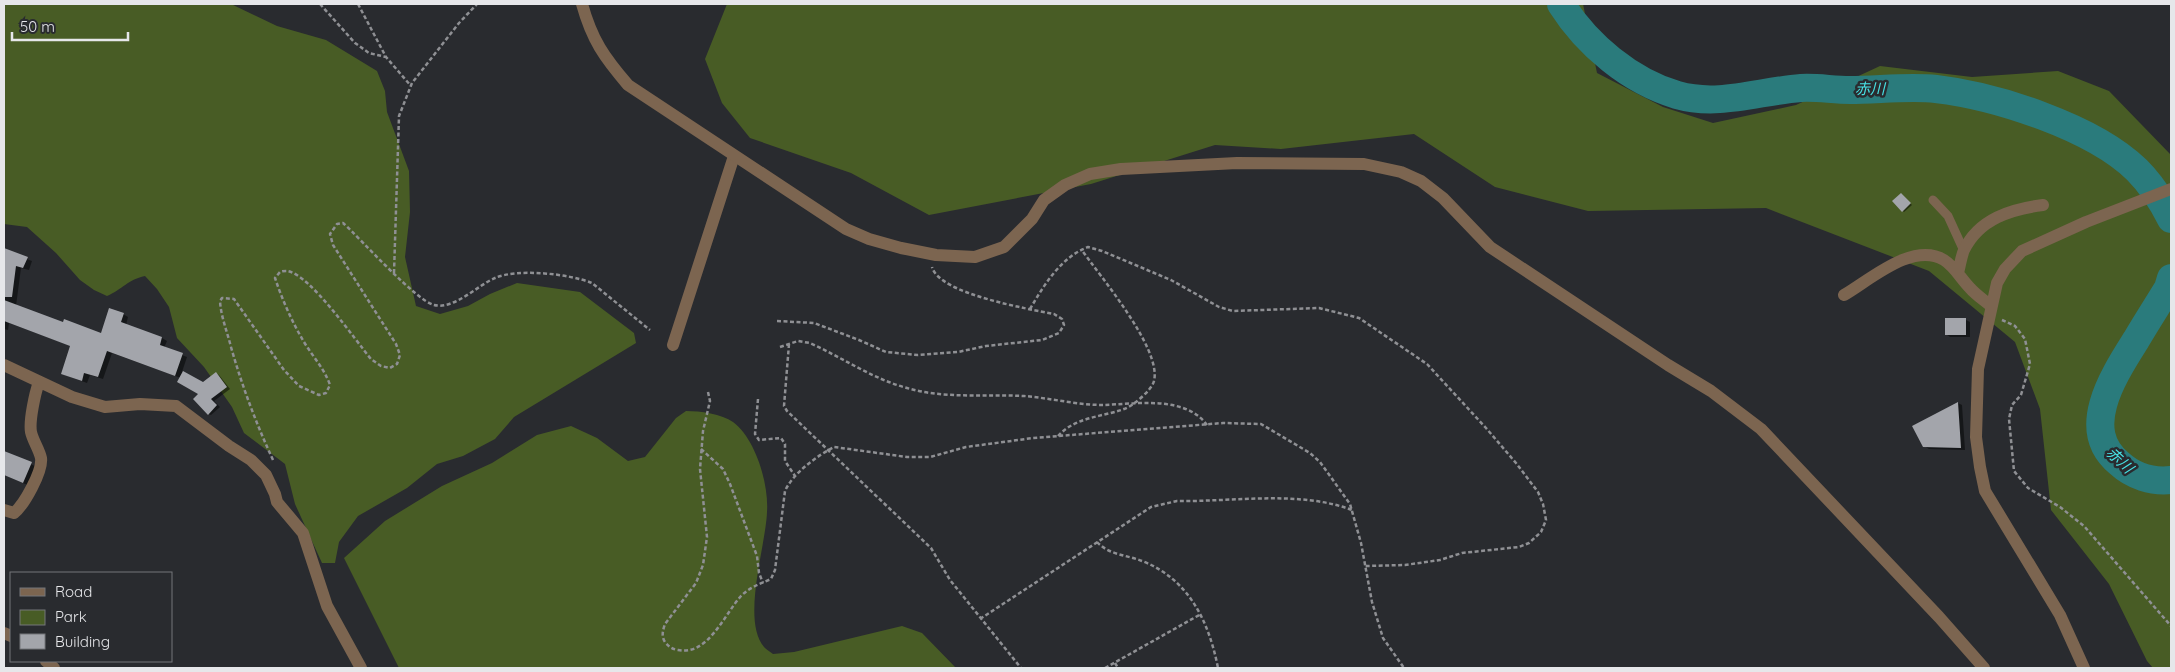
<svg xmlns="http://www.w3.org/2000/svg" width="2175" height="672" font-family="Quicksand,'Noto Sans JP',sans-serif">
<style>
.green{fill:#485c25}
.shadow{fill:#0007}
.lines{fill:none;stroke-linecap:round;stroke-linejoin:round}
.river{stroke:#2a7b7c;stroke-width:28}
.building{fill:#a3a5ab}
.path{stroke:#8f9094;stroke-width:2.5;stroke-dasharray:4 2.5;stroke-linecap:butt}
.service{stroke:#7c6550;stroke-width:9}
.minor{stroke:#7c6550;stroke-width:12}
.tertiary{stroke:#7c6550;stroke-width:12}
.labels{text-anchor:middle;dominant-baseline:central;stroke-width:5;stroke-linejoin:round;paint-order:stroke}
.water-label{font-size:15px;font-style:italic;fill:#47e1e4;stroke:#292b2f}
</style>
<rect width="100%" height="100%" fill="#292b2f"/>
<path class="green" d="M 4,4 L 231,4 L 277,26 L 326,40 L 377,71 L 385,91 L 387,112 L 409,171 L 410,212 L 405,257 L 416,306 L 440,314 L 468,306 L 490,294 L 517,283 L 580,292 L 634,333 L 636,343 L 514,417 L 495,439 L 463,456 L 437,464 L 407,488 L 358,516 L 339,542 L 335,563 L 322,563 L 295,504 L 285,464 L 244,433 L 232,407 L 204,367 L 177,338 L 169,307 L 157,289 L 145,276 C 127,280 123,289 107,296 L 94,290 L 80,280 L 56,253 L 27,227 L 4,224 Z
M 727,4 L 1583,4 L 1597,73 L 1663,107 L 1713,123 L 1796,105 L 1880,66 L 1972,77 L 2058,71 L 2109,91 L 2171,155 L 2171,668 L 2153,668 L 2147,661 L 2109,584 L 2051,510 L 2040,409 L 2015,342 L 1929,271 L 1766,208 L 1588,211 L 1495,187 L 1414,134 L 1281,149 L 1215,145 L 1091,184 L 929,215 L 851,173 L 750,138 L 722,103 L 705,59 Z
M 686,411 C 700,411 722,414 733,422 C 756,439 769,485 767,512 C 766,545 741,620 764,647 C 766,649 770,652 773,654 L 794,652 L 902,626 L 922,633 L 956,668 L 399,668 L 344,558 L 385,521 L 442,486 L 492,463 L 537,435 L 571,426 L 597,438 L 628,461 L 645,457 L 676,418 Z"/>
<path class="shadow" d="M 1903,196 L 1912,205 L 1904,212 L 1903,211 Z
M 4,251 L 32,261 L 29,270 L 21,268 L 16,306 L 64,323 L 102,334 L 123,314 L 128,317 L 126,325 L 162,338 L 167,341 L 164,348 L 187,357 L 182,372 L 203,383 L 216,373 L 219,375 L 230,389 L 214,401 L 220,407 L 211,415 L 208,414 L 200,394 L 181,378 L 112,353 L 103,379 L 90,375 L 87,383 L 62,374 L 71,346 L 9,323 L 8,330 L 4,329 Z
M 1966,320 L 1970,322 L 1970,337 L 1950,337 L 1946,334 Z
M 1958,403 L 1962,405 L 1965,450 L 1929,449 L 1924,446 L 1914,426 Z
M 4,452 L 37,467 L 30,486 L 4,475 Z"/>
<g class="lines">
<path class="river" d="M 1561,4 C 1587,45 1630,81 1677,95 C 1719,107 1759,91 1801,88 C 1817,87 1833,90 1850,90 C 1877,90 1910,86 1936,89 C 1996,96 2093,127 2137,170 C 2151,184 2162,201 2171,219
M 2171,278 L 2168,288 C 2157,306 2146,323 2136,340 C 2114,375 2078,429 2119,463 C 2133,476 2152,482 2171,480"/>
</g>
<path class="building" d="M 1901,193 L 1911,203 L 1902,212 L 1892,201 Z
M 4,248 L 28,257 L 23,268 L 16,266 L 12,297 L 4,297 Z
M 4,300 L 63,322 L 64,319 L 101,333 L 109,308 L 124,313 L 121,322 L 162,337 L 160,345 L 183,353 L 175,376 L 107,351 L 98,377 L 84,373 L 82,381 L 61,374 L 70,346 L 4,321 Z
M 1945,318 L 1966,318 L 1966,335 L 1945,335 Z
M 183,371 L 203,382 L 216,372 L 227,387 L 211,399 L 217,405 L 208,415 L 193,399 L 198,394 L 177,382 Z
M 1958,402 L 1961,448 L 1923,447 L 1912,426 Z
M 4,451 L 32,462 L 23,483 L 4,475 Z"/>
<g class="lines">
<path class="path" d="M 320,4 L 355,43 L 369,53 L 386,57
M 358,4 L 386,57 L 411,86
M 394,273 L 399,116 L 412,83 L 459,23 L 477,4
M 1030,309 C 1044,285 1061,257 1088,247 L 1102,251 L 1171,280 L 1219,307 L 1233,311 L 1319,308 L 1359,318 L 1427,364 L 1486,428 L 1516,463 L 1538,492 L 1543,504 L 1546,520 L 1541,532 L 1529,543 L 1519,547 L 1462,553 L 1440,560 L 1405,565 L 1365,566
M 2002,320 L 2015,326 L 2025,339 L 2030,364 L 2021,395 L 2012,405 L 2009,419 L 2014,471 L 2028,488 L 2060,507 L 2084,526 L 2171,626
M 777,321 L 814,323 L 859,340 L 886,352 L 918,355 L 958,352 L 986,346 L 1042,340 L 1059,333 L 1064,325 L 1062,319 L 1054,314 C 1029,309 939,294 932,267
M 789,344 L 784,406 L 787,411 L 931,548 L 950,580 L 1021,668
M 780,347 L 798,341 L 810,343 C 843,358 873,379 907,388 C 944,399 985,394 1024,396 C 1050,398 1077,405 1103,405 C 1135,404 1185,395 1207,425
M 708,392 L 710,401 L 703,431 L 700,469 L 707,537 L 703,565 L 696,583 L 665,624 C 663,630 661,636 665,642 C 669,647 672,649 678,650 C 708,656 724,615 741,596 C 750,587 760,584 771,579 L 775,570 L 785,491 C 793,473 817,456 834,447 L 907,457 L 930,457 L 966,447 L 1033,438 L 1223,423 L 1261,424 L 1310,453 L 1320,462 L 1350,504 L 1361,543 L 1372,602 L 1383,638 L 1404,668
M 758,399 L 755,434 L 759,440 L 781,438 L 785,444 L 785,461 L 795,476
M 1058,436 C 1075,417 1102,417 1124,409 C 1133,406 1152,390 1154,381 C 1162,349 1100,276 1081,249
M 701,449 L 723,469 L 730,484 L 757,556 L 759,573 L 763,583
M 273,460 C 256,423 242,386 231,347 C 227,331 221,317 220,301 L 222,298 L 234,299 L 284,370 L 299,386 L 319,395 L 326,393 L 330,385 C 324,368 313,357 304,342 C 292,322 282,299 275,278 L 280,272 C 282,271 285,271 287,271 C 310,274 355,340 371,359 L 381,366 L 390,368 L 397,364 L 400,355 L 396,344 L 333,245 L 330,234 L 337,224 L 343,223 C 361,239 415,300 434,305 C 454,310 478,285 495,278 C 518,268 570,274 592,283 L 650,330
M 1097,542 C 1109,555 1127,555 1142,561 C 1189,579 1209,622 1218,668
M 980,619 L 1151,507 L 1177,501 C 1233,502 1299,490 1352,510
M 1115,663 L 1118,668
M 1105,668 L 1201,614"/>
<path class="service" d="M 1933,200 L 1948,216 L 1964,251"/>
<path class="minor" d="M 1958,273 C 1960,266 1961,257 1964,250 C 1979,219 2011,209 2043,205
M 1844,295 C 1870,280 1913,241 1944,260 C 1955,267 1961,279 1970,288 C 1976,295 1984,300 1991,306
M 673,345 L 734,156
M 4,365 L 72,397 L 105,407 L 140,404 L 176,406 L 229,446 L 251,460 L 266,475 L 275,494 L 277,502 L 303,533 L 327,606 L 361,668
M 4,510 L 14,513 C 24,505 43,471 41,458 C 39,449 33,441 31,432 C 29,421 35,393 39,382
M 4,633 L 11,636
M 46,661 L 54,668
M 2084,668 L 2060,615 L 1985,491 L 1980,467 L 1976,437 L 1978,369 L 1997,283 L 2005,269 L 2022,251 L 2086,222 L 2171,189"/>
<path class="tertiary" d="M 582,4 C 592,40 604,57 628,85 L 846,229 L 869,239 L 901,248 L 936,255 L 975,257 L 1004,247 L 1032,219 L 1044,200 L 1065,185 L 1090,174 L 1121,169 L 1237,163 L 1364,164 L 1401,172 L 1421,181 L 1443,198 L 1490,247 L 1668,365 L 1711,391 L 1761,429 L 1939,617 L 1984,668"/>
</g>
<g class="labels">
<g class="water-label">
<text x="1870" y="88">赤川</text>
<text transform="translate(2120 460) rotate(43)">赤川</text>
</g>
</g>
<rect width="2175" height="672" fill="none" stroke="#e6e7ea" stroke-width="10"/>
<rect x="10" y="572" width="162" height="90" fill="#292b2f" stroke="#75767a"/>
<rect x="20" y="588" width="25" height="8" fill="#7c6550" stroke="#75767a"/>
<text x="55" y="597" font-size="15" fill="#e6e7ea">Road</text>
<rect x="20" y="610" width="25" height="15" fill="#485c25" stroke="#75767a"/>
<text x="55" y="622" font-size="15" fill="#e6e7ea">Park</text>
<rect x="20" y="634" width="25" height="15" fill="#a3a5ab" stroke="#75767a"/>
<text x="55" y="647" font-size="15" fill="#e6e7ea">Building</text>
<path d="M12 32v8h116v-8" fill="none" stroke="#e6e7ea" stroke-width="2.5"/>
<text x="20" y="32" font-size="15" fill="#e6e7ea" stroke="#292b2f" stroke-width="4" paint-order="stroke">50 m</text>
</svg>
